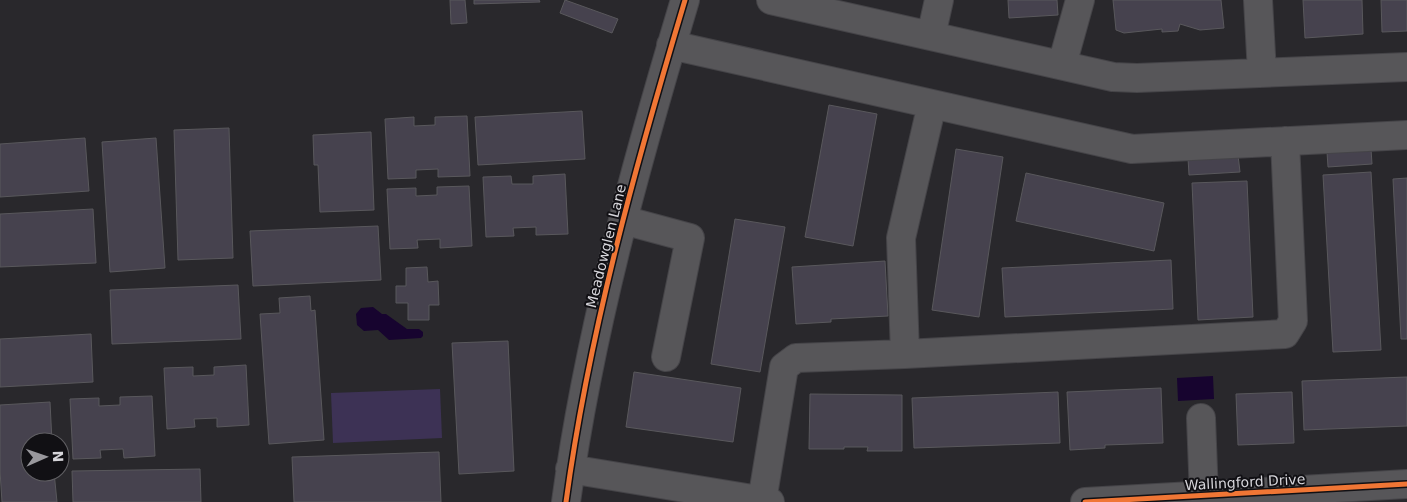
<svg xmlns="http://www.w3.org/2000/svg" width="1407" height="502" font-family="'DejaVu Sans',sans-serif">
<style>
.green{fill:#3d3255}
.water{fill:#17042f}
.building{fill:#46424e;stroke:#59585c}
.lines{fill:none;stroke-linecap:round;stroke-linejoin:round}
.minor-casing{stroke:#454448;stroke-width:30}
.minor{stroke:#575659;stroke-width:28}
.cycleway-casing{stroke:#111014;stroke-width:8}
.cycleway{stroke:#f07635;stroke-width:5}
.labels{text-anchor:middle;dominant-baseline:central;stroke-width:4;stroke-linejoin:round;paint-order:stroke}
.street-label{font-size:14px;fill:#d6d5da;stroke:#111014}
</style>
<rect width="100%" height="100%" fill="#29282c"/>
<path class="green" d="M 440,389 L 442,438 L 333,443 L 331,393 Z"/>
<path class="water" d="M 373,307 L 382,314 L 386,314 L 407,329 L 419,329 L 423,332 L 423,336 L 421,338 L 389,340 L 378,330 L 364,331 L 357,325 L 356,314 L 361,308 Z
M 1213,376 L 1214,399 L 1178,401 L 1177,378 Z"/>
<path class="building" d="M 450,0 L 465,0 L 467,23 L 451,24 Z
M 474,0 L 539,0 L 540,2 L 474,4 Z
M 565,0 L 618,19 L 612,33 L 560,13 Z
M 1008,0 L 1057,0 L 1058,15 L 1009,18 Z
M 1113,0 L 1221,0 L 1224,28 L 1200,30 L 1180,24 L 1178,31 L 1162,32 L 1162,29 L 1124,33 L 1116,30 Z
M 1303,0 L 1362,0 L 1363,34 L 1305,38 Z
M 1381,0 L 1407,0 L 1407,31 L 1382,32 Z
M 829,105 L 877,114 L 853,246 L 805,237 Z
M 582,111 L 585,159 L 478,165 L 475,117 Z
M 467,116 L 470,176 L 438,177 L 438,169 L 416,170 L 416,178 L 388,179 L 385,119 L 414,117 L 414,126 L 435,125 L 435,117 Z
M 229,128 L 233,258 L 178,260 L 174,130 Z
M 371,132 L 374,210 L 320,212 L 318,165 L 314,165 L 313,135 Z
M 85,138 L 89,191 L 0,197 L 0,144 Z
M 156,138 L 165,268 L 110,272 L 102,142 Z
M 956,149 L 1003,157 L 979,317 L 932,310 Z
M 1371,149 L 1372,164 L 1328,167 L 1327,152 Z
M 1238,155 L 1240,172 L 1189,175 L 1188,158 Z
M 1371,172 L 1381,350 L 1333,352 L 1323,175 Z
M 1026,173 L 1164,203 L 1154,251 L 1016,221 Z
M 565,174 L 568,234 L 536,235 L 536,227 L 513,228 L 514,236 L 486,237 L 483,177 L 511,176 L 512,184 L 533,184 L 533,176 Z
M 1407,178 L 1407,339 L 1401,339 L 1393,179 Z
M 1247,181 L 1253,317 L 1198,320 L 1192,183 Z
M 469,186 L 472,246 L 440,248 L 440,239 L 417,240 L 418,248 L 390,249 L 387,189 L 416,188 L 416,196 L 437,195 L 437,187 Z
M 93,209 L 96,263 L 0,267 L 0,214 Z
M 735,219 L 785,227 L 760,372 L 711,364 Z
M 378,226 L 381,280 L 253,286 L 250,231 Z
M 1171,260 L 1173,309 L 1005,317 L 1002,268 Z
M 885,261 L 888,316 L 831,319 L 831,322 L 796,324 L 792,267 Z
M 427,267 L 428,282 L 438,281 L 439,305 L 429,305 L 429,320 L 408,320 L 408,303 L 396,303 L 396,286 L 406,286 L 406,268 Z
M 238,285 L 241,339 L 112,344 L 110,290 Z
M 310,296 L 311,311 L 315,310 L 324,440 L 269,444 L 260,314 L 280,313 L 279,298 Z
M 91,334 L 93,382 L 0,387 L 0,339 Z
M 508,341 L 514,471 L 459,474 L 452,343 Z
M 246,365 L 249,425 L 217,427 L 217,418 L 194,419 L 195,427 L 167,429 L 164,368 L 193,367 L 193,376 L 214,375 L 214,367 Z
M 634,372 L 741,388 L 733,442 L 626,427 Z
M 1407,377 L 1407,426 L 1304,430 L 1302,381 Z
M 1161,388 L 1163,443 L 1105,445 L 1105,448 L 1070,450 L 1067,392 Z
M 1058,392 L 1060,443 L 914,448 L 912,398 Z
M 1292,392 L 1294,443 L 1238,445 L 1236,394 Z
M 810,394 L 902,395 L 902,451 L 867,451 L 868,447 L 844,447 L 844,449 L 809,449 Z
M 152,396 L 155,456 L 124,458 L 123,449 L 100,450 L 101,458 L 73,459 L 70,399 L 99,398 L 99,406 L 120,405 L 120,397 Z
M 50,402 L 52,442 L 30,442 L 30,472 L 54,472 L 57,502 L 2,502 L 0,471 L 0,405 Z
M 439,452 L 441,502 L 294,502 L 292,457 Z
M 200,469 L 201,502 L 73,502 L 72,471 Z"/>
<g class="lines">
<g class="minor-casing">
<path id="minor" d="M 771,0 L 1113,77 L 1137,78 L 1407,67
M 1258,0 L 1262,73
M 931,36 L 939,0
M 671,45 L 1132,149 L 1407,135
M 1062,65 L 1080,0
M 623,220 L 690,238 L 666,357
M 905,354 L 901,238 L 932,104
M 1201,418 L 1204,496
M 570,469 L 770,502
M 762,501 L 784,367 L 796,358 L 905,354 L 1285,334 L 1293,321 L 1285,141
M 566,502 C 589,332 636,164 685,0
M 1085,502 L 1407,484"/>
</g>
<use href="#minor" class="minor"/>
<g class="cycleway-casing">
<path id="cycleway" d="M 566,502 C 589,332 636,164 685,0
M 1085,502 L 1407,484"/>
</g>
<use href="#cycleway" class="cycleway"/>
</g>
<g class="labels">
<g class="street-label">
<text transform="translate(606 246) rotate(-76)">Meadowglen Lane</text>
<text transform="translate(1245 482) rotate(-3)">Wallingford Drive</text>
</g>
</g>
<g transform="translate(45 457) rotate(88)"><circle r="24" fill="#111014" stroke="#605f63"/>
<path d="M0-4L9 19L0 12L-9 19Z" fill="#99989d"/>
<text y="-8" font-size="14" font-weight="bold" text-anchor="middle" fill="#d6d5da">N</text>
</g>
</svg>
